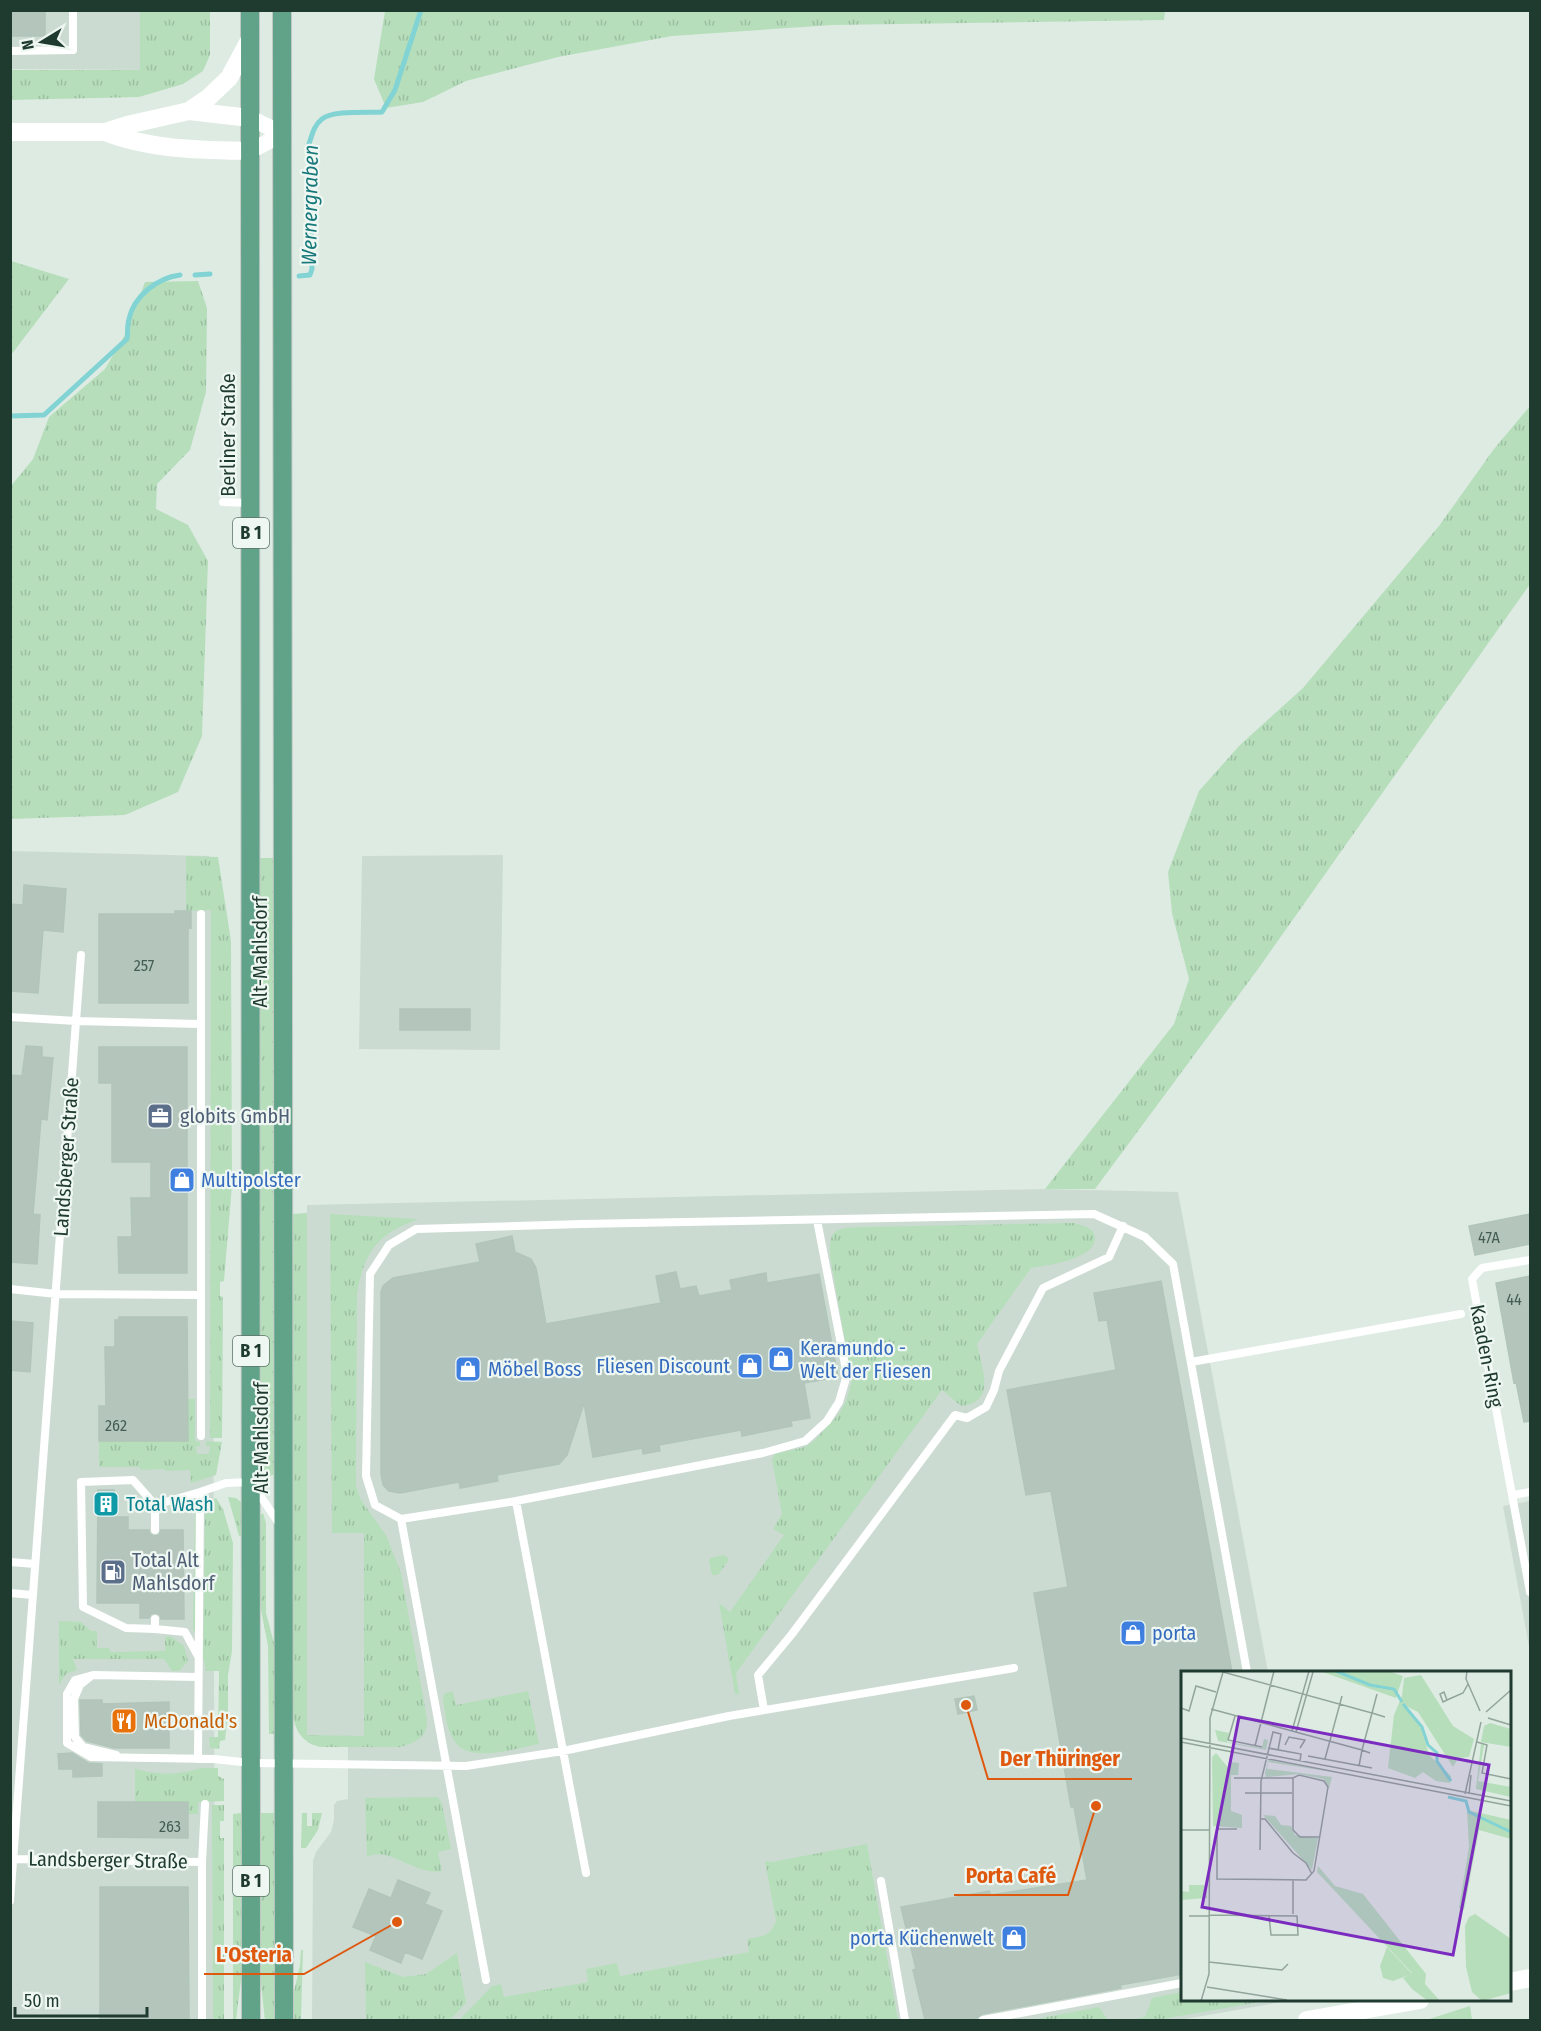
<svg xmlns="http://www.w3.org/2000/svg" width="1541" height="2031" font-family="'Fira Sans Condensed',sans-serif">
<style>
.built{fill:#ccdbd2}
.grass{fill:url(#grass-tufts)}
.park{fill:#b6debb}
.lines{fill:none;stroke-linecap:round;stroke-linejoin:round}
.stream{stroke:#82d3d4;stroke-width:5}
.building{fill:#b4c6bc;stroke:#b1c5b9;stroke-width:1.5}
.primary-casing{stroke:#c0c8c5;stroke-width:20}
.service{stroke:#fff;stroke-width:8}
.minor{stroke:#fff;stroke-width:16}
.tertiary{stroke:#fff;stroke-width:18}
.primary{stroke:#60a388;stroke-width:18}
.labels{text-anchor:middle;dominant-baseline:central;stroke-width:4.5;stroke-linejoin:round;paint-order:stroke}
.number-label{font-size:16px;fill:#445e53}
.shield{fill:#eff7f2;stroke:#5d736a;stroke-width:1.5}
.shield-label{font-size:18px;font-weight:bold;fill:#1f3b30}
.street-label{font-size:20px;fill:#1f3b30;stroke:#eff7f2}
.service-label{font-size:20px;fill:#4e5e75;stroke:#eff7f2;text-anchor:start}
.shop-label{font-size:20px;fill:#366cbe;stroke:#eff7f2;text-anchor:start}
.culture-label{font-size:20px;fill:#0d838f;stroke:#eff7f2;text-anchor:start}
.food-label{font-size:20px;fill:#c56008;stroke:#eff7f2;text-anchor:start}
.water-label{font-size:21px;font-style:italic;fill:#16787a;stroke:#eff7f2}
.inset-river{fill:none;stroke:#82d3d4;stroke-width:3}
.inset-road{fill:none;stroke:#92a59b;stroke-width:1.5}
.view{fill:#7b2cbf;fill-opacity:0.15;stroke:#7b2cbf;stroke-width:3}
.inset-edge{fill:none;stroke:#1f3b30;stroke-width:3}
.leader{fill:none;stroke:#de580e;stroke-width:2}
.callout-dot{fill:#de580e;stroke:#eff7f2;stroke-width:2}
.callout-label{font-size:21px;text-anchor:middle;font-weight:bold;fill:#de580e;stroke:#eff7f2;stroke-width:4.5;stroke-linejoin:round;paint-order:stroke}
</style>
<defs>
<pattern id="grass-tufts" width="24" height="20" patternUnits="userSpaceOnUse" patternTransform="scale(1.5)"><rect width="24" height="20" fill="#b6debb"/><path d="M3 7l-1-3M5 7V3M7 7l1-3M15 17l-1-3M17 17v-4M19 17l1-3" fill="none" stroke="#9cbfa1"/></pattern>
</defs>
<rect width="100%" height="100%" fill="#deebe3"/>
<path class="built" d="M 11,11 L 140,11 L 140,70 L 11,69 Z
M 11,851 L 209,856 L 219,944 L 213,1285 L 215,2020 L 11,2020 Z
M 503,855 L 500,1050 L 359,1049 L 362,856 Z
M 1045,1189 L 1178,1192 L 1268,1672 L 1182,1672 L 1182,2000 L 1293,2000 L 1180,2020 L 312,2020 L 313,1861 L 316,1852 L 331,1832 L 334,1820 L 334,1805 L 337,1801 L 348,1799 L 348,1747 L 313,1745 L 307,1742 L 307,1205 Z
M 1530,1501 L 1530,1652 L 1503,1506 Z"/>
<path class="grass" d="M 140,11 L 210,11 L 210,55 L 203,71 L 183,84 L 139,97 L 11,100 L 11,70 L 140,70 Z
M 385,11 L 1165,10 L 1165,11 L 1164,20 L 832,25 L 672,36 L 558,57 L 466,81 L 423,102 L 386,108 L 374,79 Z
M 11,261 L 69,279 L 11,355 L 10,261 Z
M 198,281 L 207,308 L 206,392 L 190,450 L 157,484 L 156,509 L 188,525 L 208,561 L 202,736 L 178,792 L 125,815 L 11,819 L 11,486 L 33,459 L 49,417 L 105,369 L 126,333 L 145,282 Z
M 1530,406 L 1530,584 L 1258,969 L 1095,1189 L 1045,1189 L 1174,1024 L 1189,979 L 1172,913 L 1168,872 L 1199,791 L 1240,745 L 1303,688 L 1439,526 L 1494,449 Z
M 186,856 L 218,857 L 231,941 L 232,1185 L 224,1281 L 220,1282 L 220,1296 L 223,1297 L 222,1438 L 210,1438 L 211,910 L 186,911 Z
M 260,858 L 273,858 L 274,1474 C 269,1478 263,1476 259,1472 Z
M 307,1213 L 307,1735 L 364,1736 L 364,1533 L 332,1533 L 330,1214 L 419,1219 C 378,1233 364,1252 357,1294 L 356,1485 L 361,1500 L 386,1535 L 401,1573 L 427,1719 C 428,1737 416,1743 400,1747 L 320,1747 C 303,1742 296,1733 293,1716 L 292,1214 Z
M 1074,1223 C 1083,1226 1094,1227 1095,1238 C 1095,1260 1047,1265 1031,1268 L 977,1344 C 982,1369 997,1402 961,1406 L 942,1390 L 736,1673 L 739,1694 L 735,1694 L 719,1603 L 730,1612 L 784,1535 L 773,1529 L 782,1514 L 772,1460 L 775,1454 L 805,1447 L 815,1440 L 838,1415 L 846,1401 L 852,1381 L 830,1256 C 829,1229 835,1228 861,1227 Z
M 188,1399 L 195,1399 L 195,1441 L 200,1442 L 200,1446 L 196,1447 L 197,1454 L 209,1454 L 210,1446 L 206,1446 L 206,1441 L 222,1442 L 216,1475 L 191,1483 L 190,1470 L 165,1471 L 165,1469 L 140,1470 L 140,1467 L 99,1467 L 99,1441 L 187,1441 Z
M 228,1497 L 236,1498 L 241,1502 L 241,1536 L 239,1536 Z
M 216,1498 L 223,1509 L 233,1543 L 232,1651 L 228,1675 L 228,1710 L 225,1740 L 220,1741 L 219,1749 L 210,1748 L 209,1737 L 218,1737 L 219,1671 L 206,1671 L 203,1656 L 205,1508 L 207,1502 Z
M 195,1512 L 196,1513 L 196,1636 L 193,1629 Z
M 263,1513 L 266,1523 L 266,1613 L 274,1643 L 274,1734 L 269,1734 L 268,1646 L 260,1605 L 260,1515 Z
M 724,1555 L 728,1558 L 728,1561 L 718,1575 L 712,1575 L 709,1561 L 710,1558 Z
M 59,1621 L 81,1622 L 91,1631 L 97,1631 L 97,1648 L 109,1648 L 110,1652 L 165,1651 L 165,1637 L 170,1636 L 184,1646 L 188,1661 L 179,1671 L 172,1671 L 164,1659 L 73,1659 L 77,1670 L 66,1674 L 59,1685 Z
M 453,1691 L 456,1705 L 528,1691 L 539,1744 C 516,1748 470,1764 455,1742 C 446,1730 445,1712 443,1698 L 445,1693 Z
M 201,1768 L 218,1768 L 218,1776 L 224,1779 L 224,1801 L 198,1802 L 198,1814 L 188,1814 L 188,1802 L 135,1802 L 135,1769 C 143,1770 150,1773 158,1773 C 173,1775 187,1772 201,1768 Z
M 438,1797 L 442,1804 L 451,1849 L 438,1852 L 442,1871 C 414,1876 389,1845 367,1857 L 365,1798 Z
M 212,1805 L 224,1805 L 224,1821 L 220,1821 L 220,1838 L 224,1838 L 224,2020 L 213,2020 Z
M 241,1813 L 242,1972 L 236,2020 L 233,2020 L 233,1814 Z
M 259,1813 L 274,1813 L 275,2020 L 265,2020 L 260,1976 Z
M 302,1813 L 307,1813 L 307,1826 L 312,1826 L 312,1813 L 322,1813 L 318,1830 L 306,1848 L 301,1848 Z
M 867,1844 L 898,2020 L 459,2020 L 492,1986 L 501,1984 L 504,1997 L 588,1982 L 586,1969 L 617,1963 L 620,1976 L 749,1952 L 747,1939 C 762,1936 770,1937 776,1921 L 765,1861 L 771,1862 Z
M 301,1950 L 303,1950 L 301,2020 L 293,2020 L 293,1996 L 300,1965 Z
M 457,1953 L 466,2003 L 450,2020 L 366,2020 L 365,1962 L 403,1977 L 426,1974 Z
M 1182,1992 L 1182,2000 L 1271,2000 L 1157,2020 L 1129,2020 L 1145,2017 L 1152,1998 Z
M 1099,2007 L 1108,2020 L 1031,2020 Z"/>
<path class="park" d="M 1470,2006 L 1472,2020 L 1426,2020 Z"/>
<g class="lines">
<path class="stream" d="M 195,275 L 210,274
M 299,276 L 310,275 L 312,269 L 309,144 C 312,135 314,125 322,119 C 333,110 368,113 382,112 L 395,90 L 421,10
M 10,416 L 44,415 L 127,339 C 128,333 127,325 129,319 C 134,296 157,278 180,275"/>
</g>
<path class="building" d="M 10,10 L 45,10 L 45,36 L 10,36 Z
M 24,885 L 66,889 L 63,932 L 43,930 L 38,993 L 10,991 L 10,904 L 23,905 Z
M 175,911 L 191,911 L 191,928 L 188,927 L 188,1003 L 99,1003 L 99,914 L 175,914 Z
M 400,1009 L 470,1009 L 470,1030 L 400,1030 Z
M 26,1046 L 42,1047 L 42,1057 L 53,1058 L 47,1120 L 41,1119 L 33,1214 L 40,1215 L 37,1264 L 10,1262 L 10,1075 L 22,1076 Z
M 99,1047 L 187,1047 L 187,1172 L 190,1172 L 190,1188 L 187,1188 L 187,1273 L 119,1273 L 118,1237 L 132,1237 L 131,1198 L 151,1198 L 151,1162 L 112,1162 L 112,1083 L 99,1083 Z
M 1530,1214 L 1530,1244 L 1475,1255 L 1469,1226 Z
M 512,1236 L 515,1252 L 531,1259 L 536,1268 L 546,1324 L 661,1303 L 656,1276 L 676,1272 L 680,1289 L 696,1286 L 699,1296 L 732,1290 L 730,1280 L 766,1273 L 767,1283 L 819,1274 L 838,1377 L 804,1383 L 810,1418 L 791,1421 L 792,1426 L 742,1436 L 741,1430 L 659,1445 L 660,1451 L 643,1454 L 642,1448 L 593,1457 L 584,1403 L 567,1455 L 559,1464 L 497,1475 L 498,1481 L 460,1488 L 459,1482 L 400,1493 L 389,1491 L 383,1485 L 381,1474 L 381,1292 L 383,1286 L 393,1278 L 480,1262 L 476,1244 Z
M 1530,1276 L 1530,1421 L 1524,1422 L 1516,1382 L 1514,1383 L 1496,1283 Z
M 1161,1281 L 1232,1672 L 1182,1672 L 1182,1974 L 1120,1985 L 1121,1988 L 982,2014 L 977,2018 L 963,2020 L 925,2020 L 913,1970 L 916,1969 L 901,1907 L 989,1891 L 991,1895 L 1087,1880 L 1074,1807 L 1071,1807 L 1034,1593 L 1068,1587 L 1051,1491 L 1026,1495 L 1007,1390 L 1116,1370 L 1107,1320 L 1099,1321 L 1094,1293 Z
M 119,1317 L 187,1317 L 188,1441 L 99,1441 L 99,1406 L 106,1406 L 105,1347 L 115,1347 L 115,1320 L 119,1320 Z
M 10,1321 L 33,1323 L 30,1372 L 10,1370 Z
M 98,1490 L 114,1490 L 114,1517 L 128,1517 L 128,1530 L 149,1530 L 150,1534 L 154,1536 L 159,1535 L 161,1530 L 183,1530 L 184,1619 L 161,1619 L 160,1615 L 156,1613 L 151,1614 L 149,1618 L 140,1618 L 140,1603 L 97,1603 Z
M 974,1696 L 977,1710 L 958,1714 L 955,1699 Z
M 80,1700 L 102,1700 L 102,1704 L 169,1702 L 169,1748 L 114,1748 L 87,1741 L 81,1735 Z
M 72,1753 L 88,1763 L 102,1764 L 102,1776 L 73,1777 L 73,1769 L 59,1769 L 58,1754 Z
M 98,1802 L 188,1802 L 188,1838 L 98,1837 Z
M 398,1880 L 430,1893 L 425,1904 L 442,1911 L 422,1959 L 405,1952 L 401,1963 L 370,1950 L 376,1936 L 353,1927 L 369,1889 L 391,1898 Z
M 100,1887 L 188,1887 L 189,2020 L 100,2020 Z"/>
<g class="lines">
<g class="primary-casing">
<path id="primary" d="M 250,10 L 251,2020
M 282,10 L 284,2020"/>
</g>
<path class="service" d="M 10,51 L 73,50 L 73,10
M 223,502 L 251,503
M 81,955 L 76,1021 L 200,1024
M 10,1017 L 76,1021 L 10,1901
M 1530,1260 L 1482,1268 L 1472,1279 L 1530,1592
M 10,1289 L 56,1294 L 200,1295
M 1191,1362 L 1461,1314
M 201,1436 L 201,914
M 1513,1495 L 1530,1492
M 516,1501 L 586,1873
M 401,1519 L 516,1501 L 763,1453 L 805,1441 L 827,1421 L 839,1402 L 847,1375 L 817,1220
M 155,1530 L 155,1505 L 200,1492
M 10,1562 L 35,1564
M 10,1593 L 33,1595
M 155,1619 L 155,1629 L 185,1632 L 198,1656
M 155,1629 L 126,1628 L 83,1607 L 81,1482 L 133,1480 L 155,1505
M 90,1677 L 80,1685 L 74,1699 L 75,1737 L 83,1747 L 116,1755
M 198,1677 L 93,1675 L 75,1680 L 67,1694 L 67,1743 L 91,1757 L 214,1759 L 251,1763 L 466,1766 L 563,1751 L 729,1716 L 1014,1668
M 764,1710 L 758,1675 L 792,1634 L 955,1415 L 967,1418 L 986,1407 L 994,1390 L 999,1371 L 1043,1288 L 1109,1257 L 1123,1226
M 198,1759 L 200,1492 L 226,1483 L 251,1482 L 280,1525
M 11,1859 L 202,1862
M 881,1881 L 905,2020
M 486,1980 L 401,1519 L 375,1505 L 366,1476 L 370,1274 L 389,1245 L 416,1229 L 581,1224 L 1094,1214 L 1145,1237 L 1173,1264 L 1247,1672
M 202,2020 L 202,1862 L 205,1804
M 983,2020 L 1182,1983"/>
<path class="minor" d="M 250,118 L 283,134
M 250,151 L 283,134"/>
<path class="tertiary" d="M 189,111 L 208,98 L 229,78 L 250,39
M 10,132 L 105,132 L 127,125 L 189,111 L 250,118
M 105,132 C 151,150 201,150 250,151
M 1510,1982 L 1530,1978
M 1307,2020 L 1420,2000"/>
<use href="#primary" class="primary"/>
</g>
<defs>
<g id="office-square" transform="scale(1.35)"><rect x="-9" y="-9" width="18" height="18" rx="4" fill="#5c6f8a" stroke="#eff7f2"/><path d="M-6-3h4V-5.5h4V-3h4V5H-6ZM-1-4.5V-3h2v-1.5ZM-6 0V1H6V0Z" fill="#fff"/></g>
<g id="shop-square" transform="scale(1.35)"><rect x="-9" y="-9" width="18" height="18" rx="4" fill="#3f7fe0" stroke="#eff7f2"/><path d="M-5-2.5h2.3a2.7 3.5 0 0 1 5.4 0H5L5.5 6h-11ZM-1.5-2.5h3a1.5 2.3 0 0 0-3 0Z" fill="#fff"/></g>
<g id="building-square" transform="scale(1.35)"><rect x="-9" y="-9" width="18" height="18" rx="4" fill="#0f9aa8" stroke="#eff7f2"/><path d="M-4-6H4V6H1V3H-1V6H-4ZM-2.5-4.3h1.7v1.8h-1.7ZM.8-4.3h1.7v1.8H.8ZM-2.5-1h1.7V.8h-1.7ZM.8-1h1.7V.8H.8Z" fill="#fff"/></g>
<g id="fuel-square" transform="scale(1.35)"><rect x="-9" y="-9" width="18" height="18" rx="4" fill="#5c6f8a" stroke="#eff7f2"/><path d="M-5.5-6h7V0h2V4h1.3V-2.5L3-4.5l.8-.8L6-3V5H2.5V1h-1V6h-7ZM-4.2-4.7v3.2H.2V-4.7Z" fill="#fff"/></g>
<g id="restaurant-square" transform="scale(1.35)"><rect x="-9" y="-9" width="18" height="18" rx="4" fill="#e8710a" stroke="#eff7f2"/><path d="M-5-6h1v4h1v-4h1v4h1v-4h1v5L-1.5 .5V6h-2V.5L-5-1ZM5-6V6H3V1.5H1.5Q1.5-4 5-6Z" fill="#fff"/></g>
</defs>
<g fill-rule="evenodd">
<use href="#office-square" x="160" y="1116"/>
<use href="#shop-square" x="182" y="1180"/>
<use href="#shop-square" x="781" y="1359"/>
<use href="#shop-square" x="750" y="1366"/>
<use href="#shop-square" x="468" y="1369"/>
<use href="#building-square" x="106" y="1504"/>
<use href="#fuel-square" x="113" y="1572"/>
<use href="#shop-square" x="1133" y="1633"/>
<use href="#restaurant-square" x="124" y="1721"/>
<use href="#shop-square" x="1014" y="1938"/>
</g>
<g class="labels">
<g class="number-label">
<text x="144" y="965">257</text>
<text x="1489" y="1237">47A</text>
<text x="1514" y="1299">44</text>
<text x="116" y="1425">262</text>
<text x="170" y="1826">263</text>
</g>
<g class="shield">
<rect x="233" y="518" width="36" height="30" rx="4.5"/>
<rect x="233" y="1336" width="36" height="30" rx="4.5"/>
<rect x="233" y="1866" width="36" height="30" rx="4.5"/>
</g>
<g class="shield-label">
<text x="251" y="533">B 1</text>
<text x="251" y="1351">B 1</text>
<text x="251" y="1881">B 1</text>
</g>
<g class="street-label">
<text transform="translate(228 435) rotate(-90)">Berliner Straße</text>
<text transform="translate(260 952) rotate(-90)">Alt-Mahlsdorf</text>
<text transform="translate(66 1157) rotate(-86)">Landsberger Straße</text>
<text transform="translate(1487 1356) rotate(79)">Kaaden-Ring</text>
<text transform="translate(261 1438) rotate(-90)">Alt-Mahlsdorf</text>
<text transform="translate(108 1860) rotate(1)">Landsberger Straße</text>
</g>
<g class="service-label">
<text x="180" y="1116">globits GmbH</text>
<text x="132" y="1560">Total Alt<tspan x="132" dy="23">Mahlsdorf</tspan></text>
</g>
<g class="shop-label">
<text x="201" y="1180">Multipolster</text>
<text x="800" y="1348">Keramundo -<tspan x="800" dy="23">Welt der Fliesen</tspan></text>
<text x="730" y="1366" text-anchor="end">Fliesen Discount</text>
<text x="488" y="1369">Möbel Boss</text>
<text x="1152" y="1633">porta</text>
<text x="994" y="1938" text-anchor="end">porta Küchenwelt</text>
</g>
<g class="culture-label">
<text x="126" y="1504">Total Wash</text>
</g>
<g class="food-label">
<text x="144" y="1721">McDonald's</text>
</g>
<g class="water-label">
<text transform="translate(310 205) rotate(-89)">Wernergraben</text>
</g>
</g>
<g transform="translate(1181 1671)">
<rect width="330" height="330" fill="#deebe3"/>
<path d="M 139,0 L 207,0 L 222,5 L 215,27 ZM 240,4 L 272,55 L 293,68 L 288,86 L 277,87 L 272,96 L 237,41 L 225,35 L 241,59 L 248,84 L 270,105 L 269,112 L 255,110 L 242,101 L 234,107 L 207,97 L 213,44 L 221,25 L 223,7 ZM 309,52 L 330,58 L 330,76 L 300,71 L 303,55 ZM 34,59 L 48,62 L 46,71 L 81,77 L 83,68 L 87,69 L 85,79 L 37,70 ZM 300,73 L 303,74 L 297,110 L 330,116 L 330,126 L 295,118 ZM 35,82 L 49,99 L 50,91 L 58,92 L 57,104 L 50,104 L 50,140 L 61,144 L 61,157 L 32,155 L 31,86 ZM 88,89 L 152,101 L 87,91 L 86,98 L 151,106 L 148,117 L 143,108 L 117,103 L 85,106 L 84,102 L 87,90 ZM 286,139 L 330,149 L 330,168 L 298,159 L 283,239 L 278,237 L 288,176 ZM 82,144 L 94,145 L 100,154 L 110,155 L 114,164 L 137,167 L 131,199 ZM 137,195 L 154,215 L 182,223 L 245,303 L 244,313 L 259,330 L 247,330 L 231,318 L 222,307 L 231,302 L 136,201 ZM 294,243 L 330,268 L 330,322 L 301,330 L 291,321 L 285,296 L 284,255 L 288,246 Z" fill="#b6debb"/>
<path d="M 206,276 L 231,303 L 212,310 L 202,307 L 199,295 Z" fill="#b6debb"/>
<path d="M 8,214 L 25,214 L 26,227 L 0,229 L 0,220 L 8,221 Z" fill="#b6debb"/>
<path class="inset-river" d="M 155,0 L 189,14 L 213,18 L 221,31M 222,33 L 241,56 L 247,74 L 256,82 L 256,90 L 270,110M 267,126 L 285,130 L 288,141 L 330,161"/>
<path class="inset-road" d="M 286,0 L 285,8 L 299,40M 196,23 L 191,42 L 204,46M 266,29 L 263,21 L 259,23 L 262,31 L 266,29 L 282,22 L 287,13M 0,37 L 8,40 L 15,15 L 35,21M 30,38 L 181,79 L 191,42 L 42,1M 305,41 L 330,19M 54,45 L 47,69 L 81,76M 307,47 L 330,54M 111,60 L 128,0M 115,61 L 132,1M 0,67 L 330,130M 0,71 L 330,135M 296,71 L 306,74 L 301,102 L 330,108M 104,74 L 108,66 L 124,69 L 119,77M 74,75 L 93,0M 87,77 L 120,83 L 119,90M 127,85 L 191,97M 144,88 L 161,25M 178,95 L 181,79 L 189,82M 53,107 L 112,107 L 118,104 L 143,110 L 147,116 L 133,200 L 125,209 L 36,208 L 36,158 L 56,158M 112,107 L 112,159 L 119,166 L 139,166M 64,122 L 111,122M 284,123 L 300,51M 288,123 L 290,104M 79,148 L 84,148 L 112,182 L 125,192 L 131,203M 0,159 L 29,159M 79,179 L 80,110 L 92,61 L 100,63 L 97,79M 112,243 L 112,209M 28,244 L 116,245 L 117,264 L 90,264 L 88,245M 8,245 L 28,245M 28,291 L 101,299 L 107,293M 26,316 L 106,329M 20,330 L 28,303 L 29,47 L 42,1"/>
<path class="view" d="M 58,46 L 308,94 L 272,284 L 21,236 Z"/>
<rect width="330" height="330" class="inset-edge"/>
</g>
<path class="leader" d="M966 1705L988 1779H1132M1096 1806L1068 1895H954M397 1922L304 1974H204"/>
<g class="callout-dot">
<circle cx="966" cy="1705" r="6"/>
<circle cx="1096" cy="1806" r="6"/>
<circle cx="397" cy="1922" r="6"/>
</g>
<g class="callout-label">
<text x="1060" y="1766">Der Thüringer</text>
<text x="1011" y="1883">Porta Café</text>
<text x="254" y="1962">L'Osteria</text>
</g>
<rect width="1541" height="2031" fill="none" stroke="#1f3b30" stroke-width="24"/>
<g transform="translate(42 42) rotate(259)" stroke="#eff7f2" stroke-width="4.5" paint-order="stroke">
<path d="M0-4.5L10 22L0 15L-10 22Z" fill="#1f3b30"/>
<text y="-9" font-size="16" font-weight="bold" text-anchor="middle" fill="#1f3b30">N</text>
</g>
<path d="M15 2007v9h132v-9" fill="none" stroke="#1f3b30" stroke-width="3"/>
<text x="24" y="2007" font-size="18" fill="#1f3b30" stroke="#eff7f2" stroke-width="4.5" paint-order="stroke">50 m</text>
</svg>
